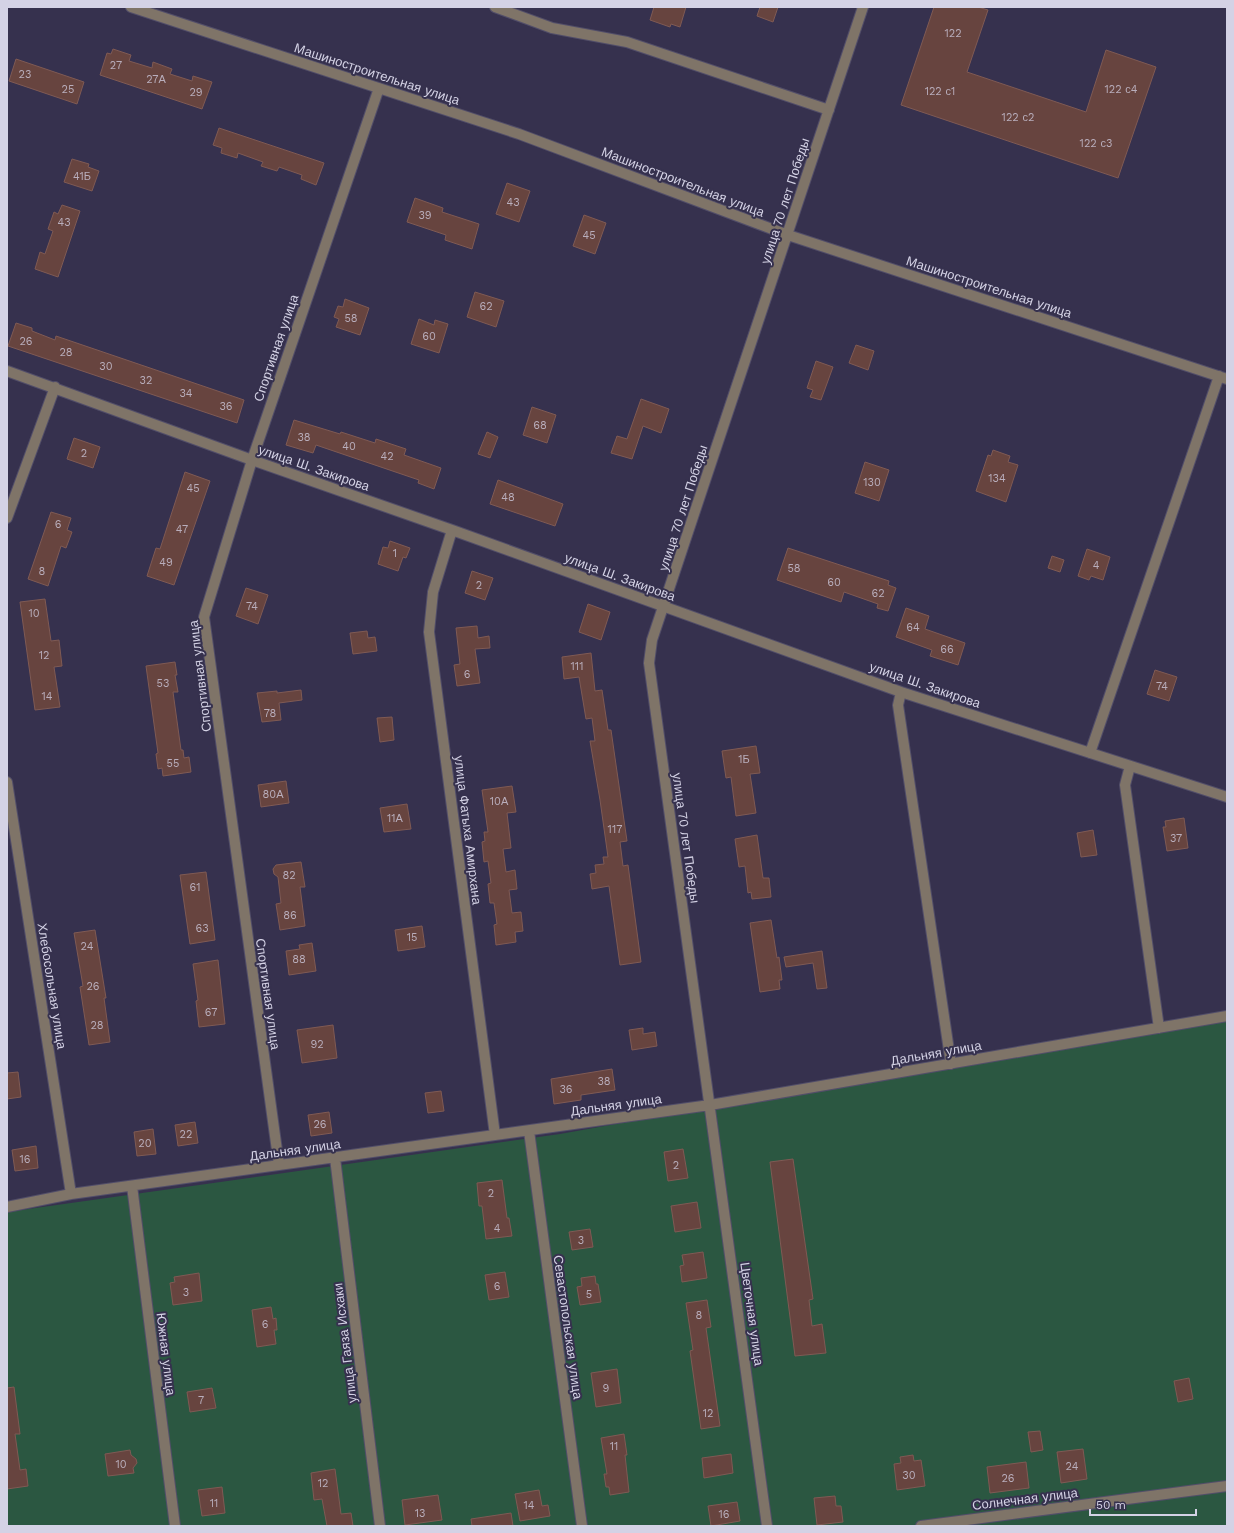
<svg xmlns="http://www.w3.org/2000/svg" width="1234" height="1533" font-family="'Work Sans',sans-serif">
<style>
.green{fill:#2b5741}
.building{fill:#67443f;stroke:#7f5a54}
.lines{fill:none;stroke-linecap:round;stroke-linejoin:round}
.minor-casing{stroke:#524e69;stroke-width:12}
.minor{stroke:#7f7468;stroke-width:10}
.labels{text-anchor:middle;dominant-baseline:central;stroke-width:4;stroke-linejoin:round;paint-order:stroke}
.number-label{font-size:11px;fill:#b9aebc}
.street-label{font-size:13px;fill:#d4d2e5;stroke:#36314e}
</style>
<rect width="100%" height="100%" fill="#36314e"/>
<path class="green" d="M 1227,1016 L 1227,1526 L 7,1526 L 7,1212 L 560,1134 L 951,1064 Z"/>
<path class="building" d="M 654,7 L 686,7 L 680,27 L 671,24 L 670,27 L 650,20 Z
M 760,7 L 778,7 L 773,22 L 757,16 Z
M 934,7 L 978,7 L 988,10 L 967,72 L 1086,112 L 1106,50 L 1156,67 L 1118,178 L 901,105 Z
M 113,49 L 131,55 L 129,61 L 152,68 L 153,62 L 172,69 L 170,74 L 192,81 L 193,76 L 212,82 L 202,109 L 100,75 L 107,53 L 111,54 Z
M 16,59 L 84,82 L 77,104 L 9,81 Z
M 219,128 L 324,163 L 316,185 L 301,179 L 302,175 L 279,167 L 277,171 L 261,166 L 263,162 L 238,153 L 237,158 L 221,153 L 222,148 L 213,145 Z
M 72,159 L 89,164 L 88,167 L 99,171 L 92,191 L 64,182 Z
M 507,183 L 530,191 L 519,222 L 496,214 Z
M 415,198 L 443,208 L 442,212 L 479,224 L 472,249 L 445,240 L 446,235 L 407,222 Z
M 62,205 L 80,211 L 58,277 L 35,269 L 40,252 L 45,254 L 53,231 L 48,229 L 54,212 L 58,214 Z
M 584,215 L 606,223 L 595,254 L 573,246 Z
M 475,292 L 504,301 L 496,327 L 467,317 Z
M 345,299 L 369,308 L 360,335 L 336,327 L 339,319 L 334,317 L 338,306 L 343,307 Z
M 419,319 L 434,325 L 435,320 L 448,324 L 439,353 L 411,344 Z
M 16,323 L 32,328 L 32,331 L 55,340 L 56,336 L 244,400 L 237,423 L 8,346 Z
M 856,345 L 874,351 L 868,370 L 849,363 Z
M 816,361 L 833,367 L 821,400 L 810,397 L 813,390 L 807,388 Z
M 641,399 L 669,409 L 661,433 L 643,426 L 632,459 L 611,453 L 617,436 L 627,439 Z
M 532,407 L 556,415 L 547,443 L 523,435 Z
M 294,420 L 340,434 L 341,432 L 375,443 L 376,439 L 406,449 L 404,455 L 441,468 L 434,489 L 418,483 L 419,480 L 316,445 L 313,453 L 286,445 Z
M 487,432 L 498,437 L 490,458 L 478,454 Z
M 74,438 L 100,447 L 93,468 L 67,459 Z
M 993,450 L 1010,456 L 1008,462 L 1018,465 L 1006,502 L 976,491 L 988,455 L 991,456 Z
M 865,462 L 889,470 L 879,501 L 855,493 Z
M 185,472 L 210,481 L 174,585 L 147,576 L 156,548 L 160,549 Z
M 498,480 L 563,504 L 555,526 L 490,504 Z
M 51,512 L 71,518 L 67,530 L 72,532 L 66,548 L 61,546 L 48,586 L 28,579 Z
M 390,541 L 410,548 L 406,558 L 403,557 L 398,571 L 378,564 L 383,547 L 388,548 Z
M 788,548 L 889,581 L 888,585 L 896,588 L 888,611 L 877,608 L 878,604 L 844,592 L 841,602 L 777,580 Z
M 1087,549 L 1110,557 L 1103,580 L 1091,576 L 1089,580 L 1078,576 Z
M 1052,556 L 1064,560 L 1060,572 L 1048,568 Z
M 472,571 L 493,578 L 485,600 L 465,593 Z
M 246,588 L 268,595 L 258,624 L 236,616 Z
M 45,599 L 51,641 L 59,640 L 62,666 L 54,667 L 60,707 L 35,710 L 20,602 Z
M 588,604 L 610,612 L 601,640 L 579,632 Z
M 906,608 L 929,616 L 925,629 L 965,643 L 958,665 L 930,656 L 932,650 L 896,637 Z
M 477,626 L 478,638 L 489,636 L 490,648 L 475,649 L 480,683 L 457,686 L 454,665 L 460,664 L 456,628 Z
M 367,631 L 368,638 L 375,637 L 377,651 L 353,654 L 350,633 Z
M 591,653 L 595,691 L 602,690 L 608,730 L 611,730 L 627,841 L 620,842 L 623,866 L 628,865 L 641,962 L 620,965 L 609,886 L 592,889 L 590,874 L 596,873 L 595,865 L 604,864 L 603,857 L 608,857 L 600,800 L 590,741 L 595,741 L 592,718 L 586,719 L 579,677 L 564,679 L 562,657 Z
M 175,662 L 177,675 L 175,675 L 178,692 L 173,692 L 181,750 L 183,750 L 184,758 L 189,757 L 191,772 L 163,776 L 162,768 L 158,769 L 156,754 L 158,753 L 146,666 Z
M 1155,670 L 1177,677 L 1169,701 L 1147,694 Z
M 301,690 L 302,700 L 279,703 L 281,720 L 262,722 L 257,693 L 277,691 L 277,693 Z
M 392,717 L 394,740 L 380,742 L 377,718 Z
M 756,746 L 760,773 L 750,774 L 756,813 L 736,816 L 731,777 L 726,778 L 722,751 Z
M 286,781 L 289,803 L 261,807 L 258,785 Z
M 512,786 L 516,812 L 507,813 L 511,848 L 503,849 L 506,872 L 515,870 L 517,889 L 509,890 L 512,913 L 521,912 L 523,931 L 515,932 L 516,942 L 496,945 L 494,925 L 497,924 L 494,903 L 490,903 L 488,884 L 491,883 L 488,861 L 484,862 L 482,842 L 485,841 L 484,832 L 488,832 L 482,790 Z
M 407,804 L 411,829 L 384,832 L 380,808 Z
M 1184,818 L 1188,848 L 1167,851 L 1163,827 L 1166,827 L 1165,821 Z
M 1093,830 L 1097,855 L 1081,857 L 1077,833 Z
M 757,835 L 763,878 L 769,878 L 771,897 L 752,899 L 751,892 L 748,893 L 745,866 L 739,867 L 735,839 Z
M 301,862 L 305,887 L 300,887 L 305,926 L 280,930 L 276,904 L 281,903 L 278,877 L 274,874 L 273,869 L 276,865 Z
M 206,872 L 215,940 L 190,944 L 180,875 Z
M 771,920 L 777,958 L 779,957 L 782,980 L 779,980 L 780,989 L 760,992 L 750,923 Z
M 422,926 L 425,947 L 398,951 L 395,930 Z
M 95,930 L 106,998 L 104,998 L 110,1042 L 89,1045 L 80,987 L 83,986 L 74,933 Z
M 312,943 L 316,971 L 289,975 L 286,951 L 300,949 L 299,945 Z
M 822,951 L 827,988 L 817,989 L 813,963 L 786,967 L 784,957 Z
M 218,960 L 225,1024 L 199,1027 L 196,1001 L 198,1000 L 193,964 Z
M 333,1025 L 337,1058 L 302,1063 L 297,1030 Z
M 643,1028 L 643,1034 L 655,1032 L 657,1046 L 632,1050 L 629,1030 Z
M 612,1069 L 615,1090 L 581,1095 L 581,1100 L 554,1104 L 551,1079 Z
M 18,1072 L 21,1097 L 7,1099 L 7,1073 Z
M 441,1091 L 444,1111 L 428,1113 L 425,1093 Z
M 329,1112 L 332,1133 L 311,1136 L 308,1115 Z
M 195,1122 L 198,1143 L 178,1146 L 175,1125 Z
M 153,1129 L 156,1154 L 137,1156 L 134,1132 Z
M 36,1146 L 38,1168 L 15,1171 L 12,1150 Z
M 683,1149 L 688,1178 L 668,1181 L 664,1152 Z
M 793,1159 L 813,1299 L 809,1300 L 812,1326 L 822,1324 L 826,1353 L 795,1356 L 770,1162 Z
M 502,1180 L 507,1218 L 509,1218 L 512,1236 L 486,1239 L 482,1206 L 479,1206 L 477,1183 Z
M 697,1202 L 701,1228 L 675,1232 L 671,1206 Z
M 590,1229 L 593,1247 L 572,1250 L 569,1232 Z
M 703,1252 L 707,1278 L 682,1282 L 680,1266 L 684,1265 L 682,1255 Z
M 505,1272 L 509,1297 L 489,1300 L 485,1275 Z
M 199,1273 L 202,1301 L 173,1305 L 170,1283 L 175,1282 L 174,1277 Z
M 595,1276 L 596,1284 L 598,1284 L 601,1302 L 580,1305 L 577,1287 L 582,1286 L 581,1278 Z
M 707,1300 L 711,1327 L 706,1328 L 720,1426 L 701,1429 L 690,1351 L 693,1350 L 686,1303 Z
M 271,1307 L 273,1319 L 276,1318 L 277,1330 L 274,1330 L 276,1344 L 257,1347 L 252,1310 Z
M 617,1369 L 621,1403 L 596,1407 L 591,1373 Z
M 1189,1378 L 1193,1399 L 1178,1402 L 1174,1381 Z
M 14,1387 L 20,1434 L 15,1434 L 20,1470 L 26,1469 L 28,1486 L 7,1489 L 7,1388 Z
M 212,1388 L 216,1408 L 190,1412 L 187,1392 Z
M 1040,1431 L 1043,1450 L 1031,1452 L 1028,1432 Z
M 624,1434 L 627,1455 L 625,1455 L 629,1492 L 610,1495 L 609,1487 L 606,1487 L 604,1474 L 607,1474 L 601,1438 Z
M 1083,1449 L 1087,1479 L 1061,1483 L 1057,1452 Z
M 130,1450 L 131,1455 L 136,1459 L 137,1463 L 133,1468 L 134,1473 L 108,1476 L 105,1454 Z
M 731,1454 L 733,1473 L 704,1478 L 702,1458 Z
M 913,1455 L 914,1461 L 921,1460 L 925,1486 L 897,1490 L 894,1464 L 901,1463 L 900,1457 Z
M 1026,1462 L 1029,1488 L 990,1493 L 987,1467 Z
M 335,1469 L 341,1514 L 351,1513 L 353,1526 L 327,1526 L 322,1499 L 314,1500 L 311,1473 Z
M 222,1487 L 225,1513 L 202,1516 L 198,1490 Z
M 539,1490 L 542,1506 L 548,1505 L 550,1516 L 520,1521 L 515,1494 Z
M 438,1495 L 442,1520 L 405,1525 L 402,1500 Z
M 835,1496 L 836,1506 L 841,1506 L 843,1522 L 817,1525 L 814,1498 Z
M 737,1502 L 740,1521 L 711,1526 L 708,1506 Z
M 511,1513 L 513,1526 L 472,1526 L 471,1519 Z"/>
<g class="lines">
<g class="minor-casing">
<path id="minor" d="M 131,7 L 519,134 L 788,235 L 1227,379
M 495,7 L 552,28 L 627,42 L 829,110
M 7,371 L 252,460 L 452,530 L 901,692 L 1227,797
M 7,518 L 55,387
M 452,530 L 433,592 L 429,632 L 495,1135
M 901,692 L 898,705 L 951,1064
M 1090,753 L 1219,376
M 1130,766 L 1125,785 L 1159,1028
M 7,782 L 71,1194
M 529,1131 L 582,1526
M 335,1158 L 380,1526
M 279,1165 L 204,617 L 252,460 L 379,88
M 132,1186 L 175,1526
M 7,1207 L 71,1194 L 710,1105 L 1227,1016
M 767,1526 L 649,663 L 652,640 L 863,7
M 921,1526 L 1227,1486"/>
</g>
<use href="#minor" class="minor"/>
</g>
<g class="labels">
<g class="number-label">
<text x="953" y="33">122</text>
<text x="116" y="65">27</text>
<text x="25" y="74">23</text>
<text x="156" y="79">27А</text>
<text x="68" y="89">25</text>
<text x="1121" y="89">122 с4</text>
<text x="940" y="91">122 с1</text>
<text x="196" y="92">29</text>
<text x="1018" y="117">122 с2</text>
<text x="1096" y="143">122 с3</text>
<text x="82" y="176">41Б</text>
<text x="513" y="202">43</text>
<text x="425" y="215">39</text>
<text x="64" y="222">43</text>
<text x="589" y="235">45</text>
<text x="486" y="306">62</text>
<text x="351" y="318">58</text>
<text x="429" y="336">60</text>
<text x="26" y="341">26</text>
<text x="66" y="352">28</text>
<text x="106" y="366">30</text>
<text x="146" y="380">32</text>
<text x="186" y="393">34</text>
<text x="226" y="406">36</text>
<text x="540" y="425">68</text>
<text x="304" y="437">38</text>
<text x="349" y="446">40</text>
<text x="84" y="453">2</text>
<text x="387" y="456">42</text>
<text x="997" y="478">134</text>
<text x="872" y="482">130</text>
<text x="193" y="488">45</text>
<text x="508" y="497">48</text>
<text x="58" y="524">6</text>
<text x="182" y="529">47</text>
<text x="395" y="553">1</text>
<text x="166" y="562">49</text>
<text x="1096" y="565">4</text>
<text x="794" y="568">58</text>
<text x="42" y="571">8</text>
<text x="834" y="582">60</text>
<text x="479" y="585">2</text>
<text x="878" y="593">62</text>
<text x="252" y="606">74</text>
<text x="34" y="613">10</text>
<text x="913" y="627">64</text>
<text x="947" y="649">66</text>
<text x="44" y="655">12</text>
<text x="577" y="666">111</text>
<text x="467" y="674">6</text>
<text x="163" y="683">53</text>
<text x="1162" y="686">74</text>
<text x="47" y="696">14</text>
<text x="270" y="713">78</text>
<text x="744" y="759">1Б</text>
<text x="173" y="763">55</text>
<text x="273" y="794">80А</text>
<text x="499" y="801">10А</text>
<text x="395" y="818">11А</text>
<text x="615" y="829">117</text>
<text x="1176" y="838">37</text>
<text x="289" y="875">82</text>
<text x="195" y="887">61</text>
<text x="290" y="915">86</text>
<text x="202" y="928">63</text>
<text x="412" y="937">15</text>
<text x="87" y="946">24</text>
<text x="299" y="959">88</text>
<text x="93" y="986">26</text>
<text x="211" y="1012">67</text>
<text x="97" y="1025">28</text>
<text x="317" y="1044">92</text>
<text x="604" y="1081">38</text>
<text x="566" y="1089">36</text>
<text x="320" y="1124">26</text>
<text x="186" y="1134">22</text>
<text x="145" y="1143">20</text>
<text x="25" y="1159">16</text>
<text x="676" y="1165">2</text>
<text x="491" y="1193">2</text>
<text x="497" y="1228">4</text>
<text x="581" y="1240">3</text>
<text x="497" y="1286">6</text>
<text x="186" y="1292">3</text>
<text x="589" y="1294">5</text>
<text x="699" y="1315">8</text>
<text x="265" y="1324">6</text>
<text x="606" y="1388">9</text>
<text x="201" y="1400">7</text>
<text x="708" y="1413">12</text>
<text x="614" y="1446">11</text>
<text x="121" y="1464">10</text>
<text x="1072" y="1466">24</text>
<text x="909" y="1475">30</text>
<text x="1008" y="1478">26</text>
<text x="323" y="1483">12</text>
<text x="214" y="1503">11</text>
<text x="529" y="1505">14</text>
<text x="420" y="1513">13</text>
<text x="724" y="1514">16</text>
</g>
<g class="street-label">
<text transform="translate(377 74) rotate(18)">Машиностроительная улица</text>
<text transform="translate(683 182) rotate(21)">Машиностроительная улица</text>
<text transform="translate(785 201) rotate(-72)">улица 70 лет Победы</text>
<text transform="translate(989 287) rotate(18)">Машиностроительная улица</text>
<text transform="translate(276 348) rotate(-71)">Спортивная улица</text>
<text transform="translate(314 468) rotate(19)">улица Ш. Закирова</text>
<text transform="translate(683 508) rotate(-72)">улица 70 лет Победы</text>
<text transform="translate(620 577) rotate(20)">улица Ш. Закирова</text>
<text transform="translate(200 676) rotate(-97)">Спортивная улица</text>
<text transform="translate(925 685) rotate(19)">улица Ш. Закирова</text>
<text transform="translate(468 830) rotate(83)">улица Фатыха Амирхана</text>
<text transform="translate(686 838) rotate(82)">улица 70 лет Победы</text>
<text transform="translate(52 986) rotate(81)">Хлебосольная улица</text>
<text transform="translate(268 994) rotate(82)">Спортивная улица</text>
<text transform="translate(936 1053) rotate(-10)">Дальняя улица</text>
<text transform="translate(616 1105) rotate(-8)">Дальняя улица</text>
<text transform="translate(295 1150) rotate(-8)">Дальняя улица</text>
<text transform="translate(752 1314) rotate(82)">Цветочная улица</text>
<text transform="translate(568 1327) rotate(82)">Севастопольская улица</text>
<text transform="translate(345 1343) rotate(-97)">улица Гаяза Исхаки</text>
<text transform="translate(166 1354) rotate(83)">Южная улица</text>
<text transform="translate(1025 1499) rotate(-7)">Солнечная улица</text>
</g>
</g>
<rect width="1234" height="1533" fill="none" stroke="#d4d2e5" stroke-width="16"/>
<path d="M1090 1509v6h106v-6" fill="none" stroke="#d4d2e5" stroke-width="2"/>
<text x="1096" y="1509" font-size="12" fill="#d4d2e5" stroke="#36314e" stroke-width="3" paint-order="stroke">50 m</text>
</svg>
